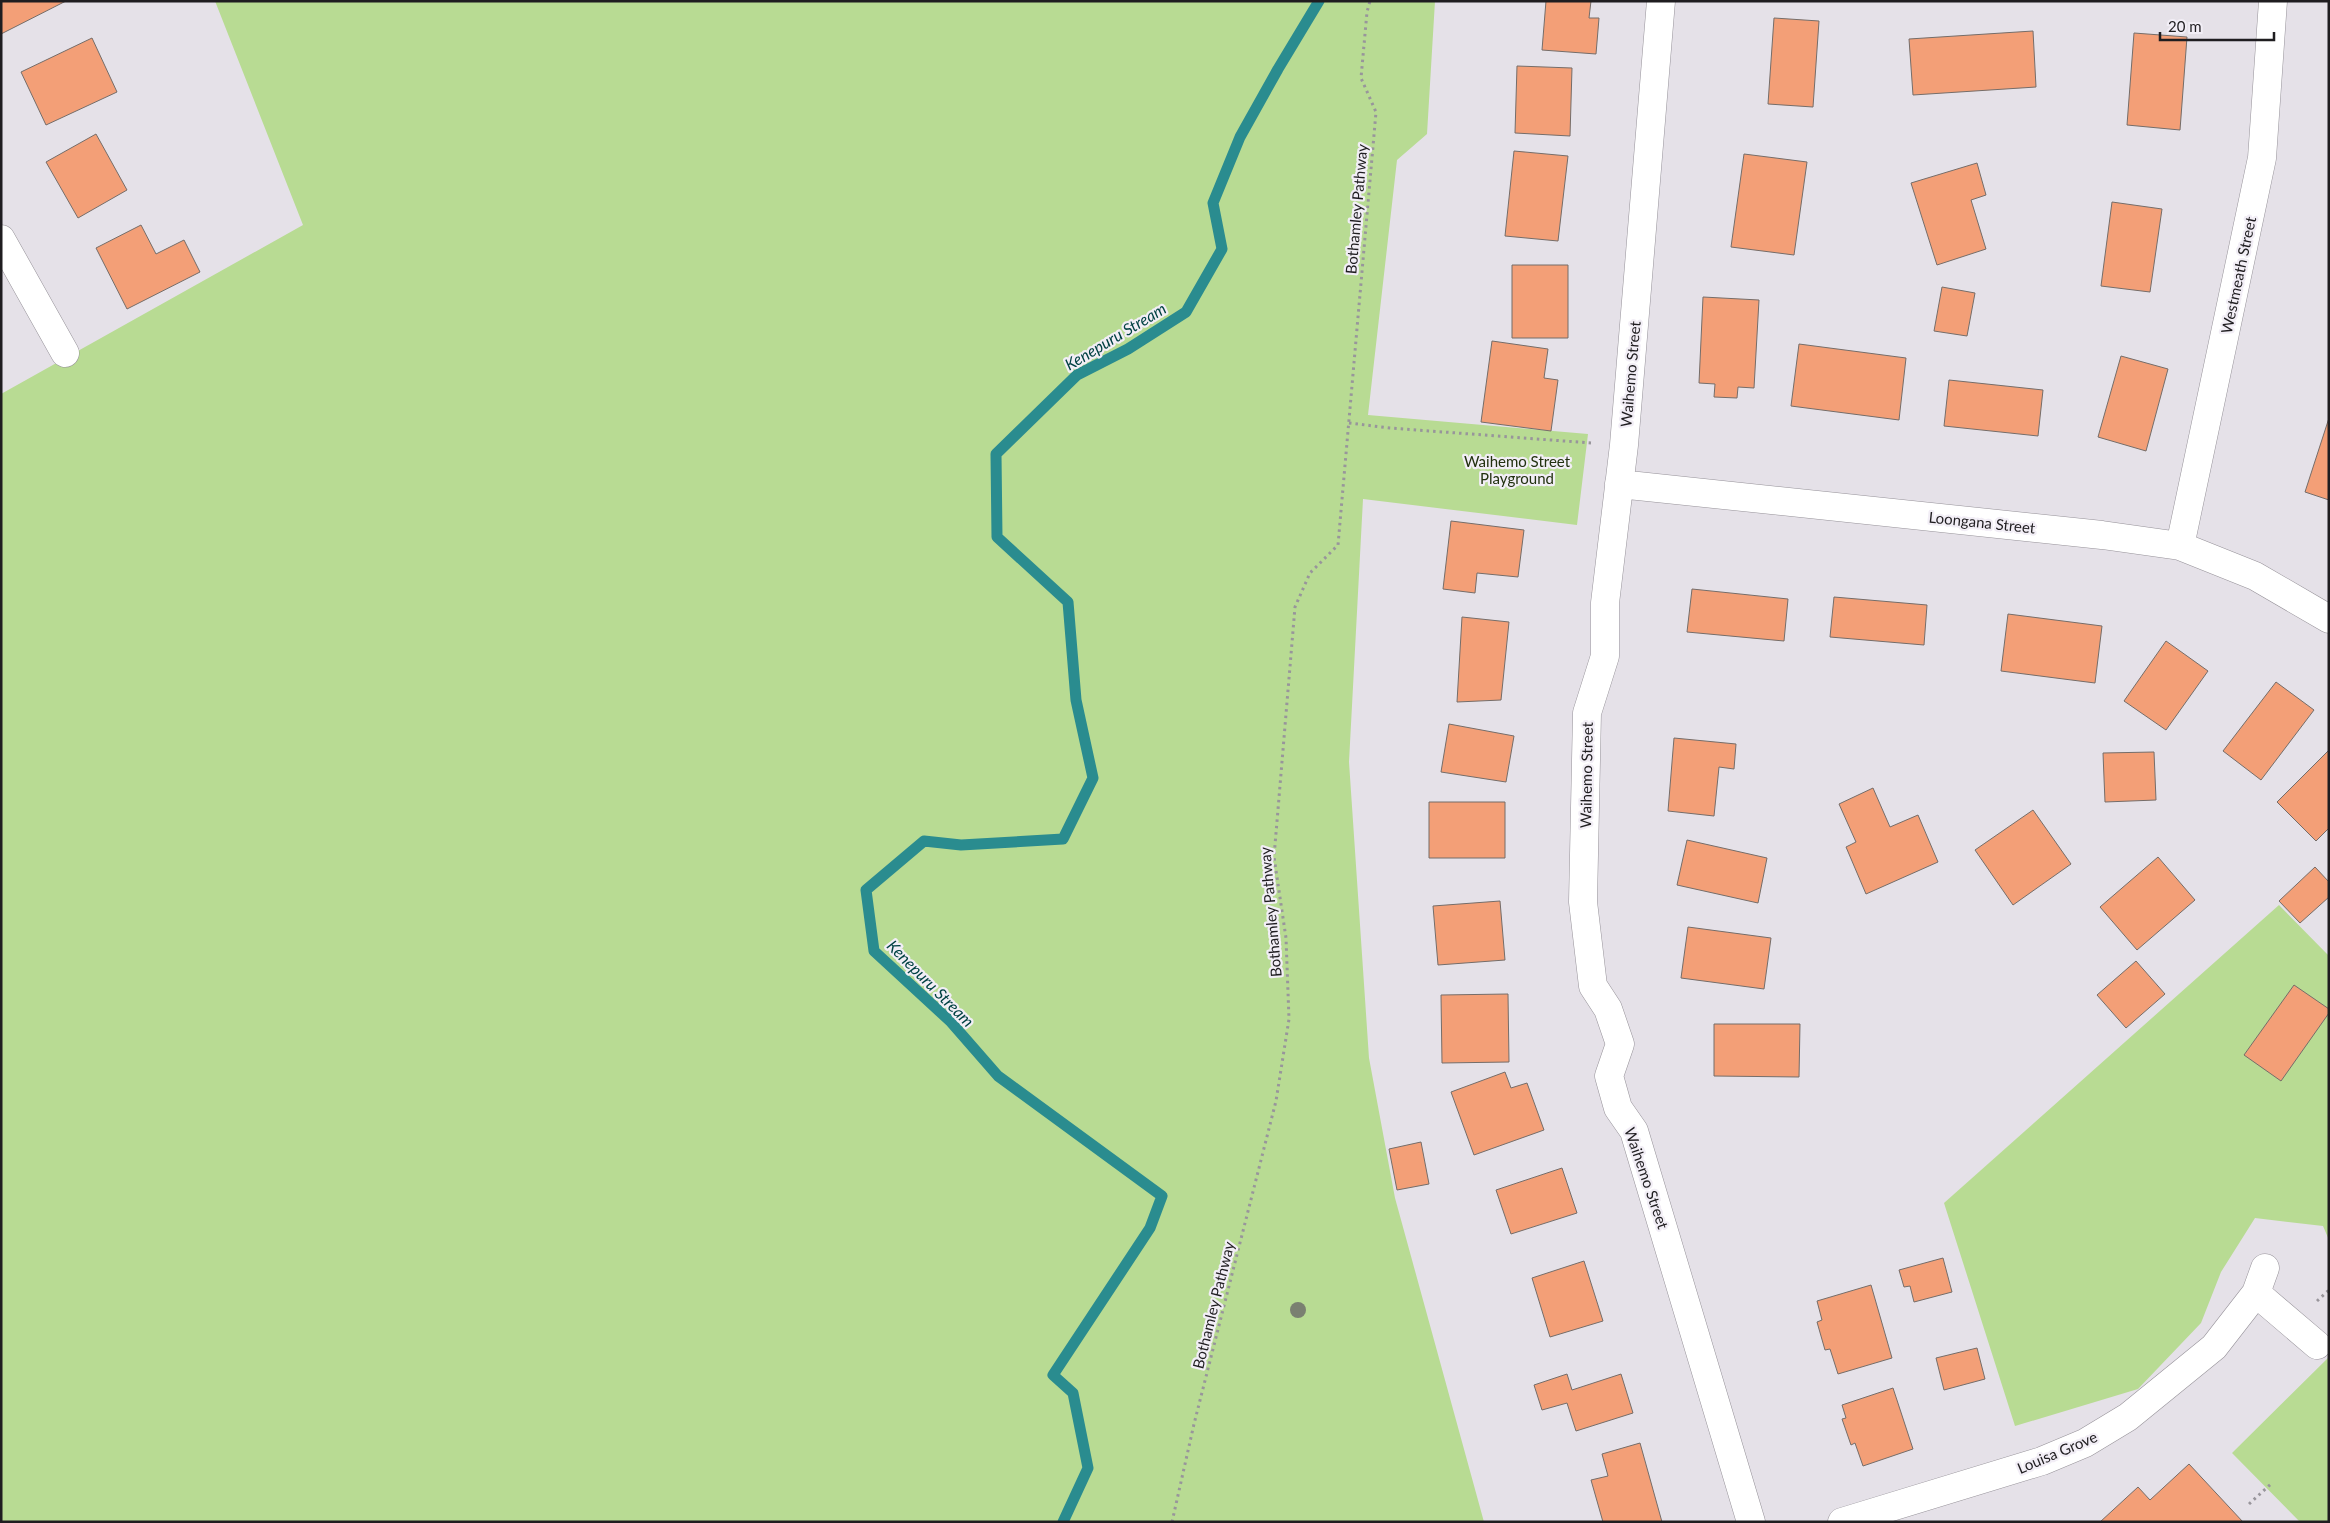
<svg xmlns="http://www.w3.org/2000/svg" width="2330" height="1523" font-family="Lato,sans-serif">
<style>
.green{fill:#b8db93}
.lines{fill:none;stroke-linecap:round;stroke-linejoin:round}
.stream{stroke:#2a8c8f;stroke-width:11}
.building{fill:#f39f77;stroke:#756d69}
.minor-casing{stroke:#969299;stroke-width:29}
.path{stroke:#98959b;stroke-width:3;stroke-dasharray:2.5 4;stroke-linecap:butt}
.minor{stroke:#fff;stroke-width:28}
.tree{fill:#7a8071}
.labels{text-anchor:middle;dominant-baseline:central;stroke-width:4.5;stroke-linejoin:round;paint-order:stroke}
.street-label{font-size:15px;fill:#1f1d20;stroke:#f2eef6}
.park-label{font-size:15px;fill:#22310f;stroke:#f2eef6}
.water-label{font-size:16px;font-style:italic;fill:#004142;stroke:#f2eef6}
</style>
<rect width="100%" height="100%" fill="#e5e1e8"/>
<path class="green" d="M 215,1 L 1435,1 L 1427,134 L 1397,160 L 1368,415 L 1588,434 L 1577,525 L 1363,499 L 1349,762 L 1369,1058 L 1395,1198 L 1484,1522 L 1,1522 L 1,394 L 303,225 Z
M 2279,905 L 2329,956 L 2329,1240 L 2323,1226 L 2255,1218 L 2221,1272 L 2201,1323 L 2138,1389 L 2015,1426 L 1944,1203 Z
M 2329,1357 L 2329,1522 L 2300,1522 L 2232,1453 Z"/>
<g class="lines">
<path class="stream" d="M 1063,1522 L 1088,1468 L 1073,1393 L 1053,1375 L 1150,1228 L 1162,1196 L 998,1076 L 950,1021 L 874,951 L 866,890 L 924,841 L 961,845 L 1063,839 L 1093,778 L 1076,700 L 1068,602 L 997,537 L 996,454 L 1077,375 L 1128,349 L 1186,312 L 1222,249 L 1213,203 L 1240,137 L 1278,69 L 1319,1"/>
</g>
<path class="building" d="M 1,1 L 66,1 L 1,34 Z
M 1546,1 L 1591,1 L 1589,18 L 1599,18 L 1596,54 L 1542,50 Z
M 1774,18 L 1819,21 L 1813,107 L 1768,104 Z
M 2033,31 L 2036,87 L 1913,95 L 1909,39 Z
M 2134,33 L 2187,37 L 2180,130 L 2127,125 Z
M 92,38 L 117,92 L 46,125 L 21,72 Z
M 1517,66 L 1572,68 L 1570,136 L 1515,133 Z
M 96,134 L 127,190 L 78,218 L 46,162 Z
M 1514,151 L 1568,156 L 1558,241 L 1505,236 Z
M 1744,154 L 1807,162 L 1794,255 L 1731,247 Z
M 1977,163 L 1986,195 L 1971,200 L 1986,249 L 1937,265 L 1911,183 Z
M 2112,202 L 2162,209 L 2150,292 L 2101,286 Z
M 141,225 L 156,254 L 184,240 L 200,272 L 127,309 L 96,248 Z
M 1512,265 L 1568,265 L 1568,338 L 1512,338 Z
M 1942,287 L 1975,293 L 1967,336 L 1934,331 Z
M 1703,297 L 1759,300 L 1754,388 L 1738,387 L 1737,398 L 1714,397 L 1715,384 L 1699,383 Z
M 1492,341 L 1548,349 L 1544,378 L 1558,380 L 1551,431 L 1481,422 Z
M 1799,344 L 1906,358 L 1899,420 L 1791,406 Z
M 2121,356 L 2168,369 L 2146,451 L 2098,437 Z
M 1949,380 L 2043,390 L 2038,436 L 1944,426 Z
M 2329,418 L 2329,500 L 2305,492 Z
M 1451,521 L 1524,530 L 1518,577 L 1477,573 L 1475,593 L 1443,589 Z
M 1692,589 L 1788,599 L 1784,641 L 1687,632 Z
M 1834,597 L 1927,605 L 1924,645 L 1830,637 Z
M 2008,614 L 2102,626 L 2095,683 L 2001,671 Z
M 1462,617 L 1509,622 L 1501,700 L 1457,702 Z
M 2166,641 L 2208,671 L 2166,730 L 2124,701 Z
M 2276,682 L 2314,710 L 2261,780 L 2223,751 Z
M 1449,724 L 1514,736 L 1506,782 L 1441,772 Z
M 1674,738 L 1736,744 L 1734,769 L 1719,767 L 1714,816 L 1668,811 Z
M 2329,750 L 2329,828 L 2316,841 L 2277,802 Z
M 2154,752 L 2156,800 L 2105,802 L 2103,753 Z
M 1873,788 L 1890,827 L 1918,815 L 1938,862 L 1866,894 L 1846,847 L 1856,842 L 1839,804 Z
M 1429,802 L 1505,802 L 1505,858 L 1429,858 Z
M 2033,810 L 2071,864 L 2013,905 L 1975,850 Z
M 1687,840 L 1767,858 L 1758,903 L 1677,885 Z
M 2158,857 L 2195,900 L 2137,950 L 2100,907 Z
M 2315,867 L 2329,882 L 2329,897 L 2300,923 L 2279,901 Z
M 1500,901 L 1505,960 L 1438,965 L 1433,906 Z
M 1688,927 L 1771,938 L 1764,989 L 1681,978 Z
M 2136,961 L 2165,994 L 2126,1028 L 2097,995 Z
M 2294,985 L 2329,1009 L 2329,1013 L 2281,1081 L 2244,1055 Z
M 1508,994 L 1509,1062 L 1442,1063 L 1441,995 Z
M 1714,1024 L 1800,1024 L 1799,1077 L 1714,1076 Z
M 1505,1072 L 1511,1088 L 1527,1083 L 1544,1130 L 1474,1155 L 1451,1092 Z
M 1421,1142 L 1429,1184 L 1397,1190 L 1389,1149 Z
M 1562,1168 L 1577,1213 L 1511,1234 L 1496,1190 Z
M 1943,1258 L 1952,1292 L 1914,1302 L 1910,1286 L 1904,1287 L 1899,1270 Z
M 1584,1261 L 1603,1321 L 1550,1337 L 1532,1278 Z
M 1871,1285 L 1892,1358 L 1838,1374 L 1830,1349 L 1825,1350 L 1817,1322 L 1822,1320 L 1817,1301 Z
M 1977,1348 L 1985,1379 L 1944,1390 L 1936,1358 Z
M 1567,1374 L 1572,1390 L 1621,1374 L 1633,1413 L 1576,1431 L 1567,1403 L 1542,1410 L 1534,1385 Z
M 1893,1388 L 1913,1449 L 1863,1466 L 1855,1443 L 1851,1445 L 1842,1419 L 1846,1418 L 1842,1405 Z
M 1640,1443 L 1662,1522 L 1603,1522 L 1591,1480 L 1608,1476 L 1602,1454 Z
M 2189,1464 L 2243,1522 L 2100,1522 L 2138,1487 L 2150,1500 Z"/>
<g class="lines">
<g class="minor-casing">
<path id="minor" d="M 1661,1 L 1624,445 L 1605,603 L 1605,656 L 1587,713 L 1583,902 L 1593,986 L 1608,1009 L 1620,1044 L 1609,1076 L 1618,1108 L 1634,1131 L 1751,1522
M 1,239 L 65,353
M 1619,484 L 2102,535 L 2180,546 L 2255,576 L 2329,619
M 2180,546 L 2262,158 L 2273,1
M 2256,1293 L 2317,1345
M 1842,1522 L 2042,1461 L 2085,1443 L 2128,1417 L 2214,1347 L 2256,1293 L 2265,1268"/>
</g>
<path class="path" d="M 1349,423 L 1390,428 L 1591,443
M 2317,1301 L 2329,1290
M 2249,1504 L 2272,1483
M 1172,1522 L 1194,1424 L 1276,1101 L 1289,1019 L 1286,938 L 1274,857 L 1295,607 L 1310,573 L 1338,545 L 1376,112 L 1361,78 L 1367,12 L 1370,1"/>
<use href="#minor" class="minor"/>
</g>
<circle class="tree" cx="1298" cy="1310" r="8"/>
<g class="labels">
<g class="street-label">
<text transform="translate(1356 209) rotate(-85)">Bothamley Pathway</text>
<text transform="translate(2238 275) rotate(-78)">Westmeath Street</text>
<text transform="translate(1630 374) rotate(-85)">Waihemo Street</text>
<text transform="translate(1982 522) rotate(6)">Loongana Street</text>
<text transform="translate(1586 775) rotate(-89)">Waihemo Street</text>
<text transform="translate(1270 912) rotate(-95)">Bothamley Pathway</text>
<text transform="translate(1647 1178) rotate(71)">Waihemo Street</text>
<text transform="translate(1213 1305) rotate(-76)">Bothamley Pathway</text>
<text transform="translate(2057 1452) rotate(-23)">Louisa Grove</text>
</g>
<g class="park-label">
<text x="1517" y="461">Waihemo Street<tspan x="1517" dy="17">Playground</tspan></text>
</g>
<g class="water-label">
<text transform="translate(1115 336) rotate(-31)">Kenepuru Stream</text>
<text transform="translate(931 983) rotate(45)">Kenepuru Stream</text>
</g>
</g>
<rect width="2330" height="1523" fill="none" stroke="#1f1d20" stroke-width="5"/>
<path d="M2160 32v8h114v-8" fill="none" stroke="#1f1d20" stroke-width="2.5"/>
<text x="2168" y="32" font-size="15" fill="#1f1d20" stroke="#f2eef6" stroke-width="4" paint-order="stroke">20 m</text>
</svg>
